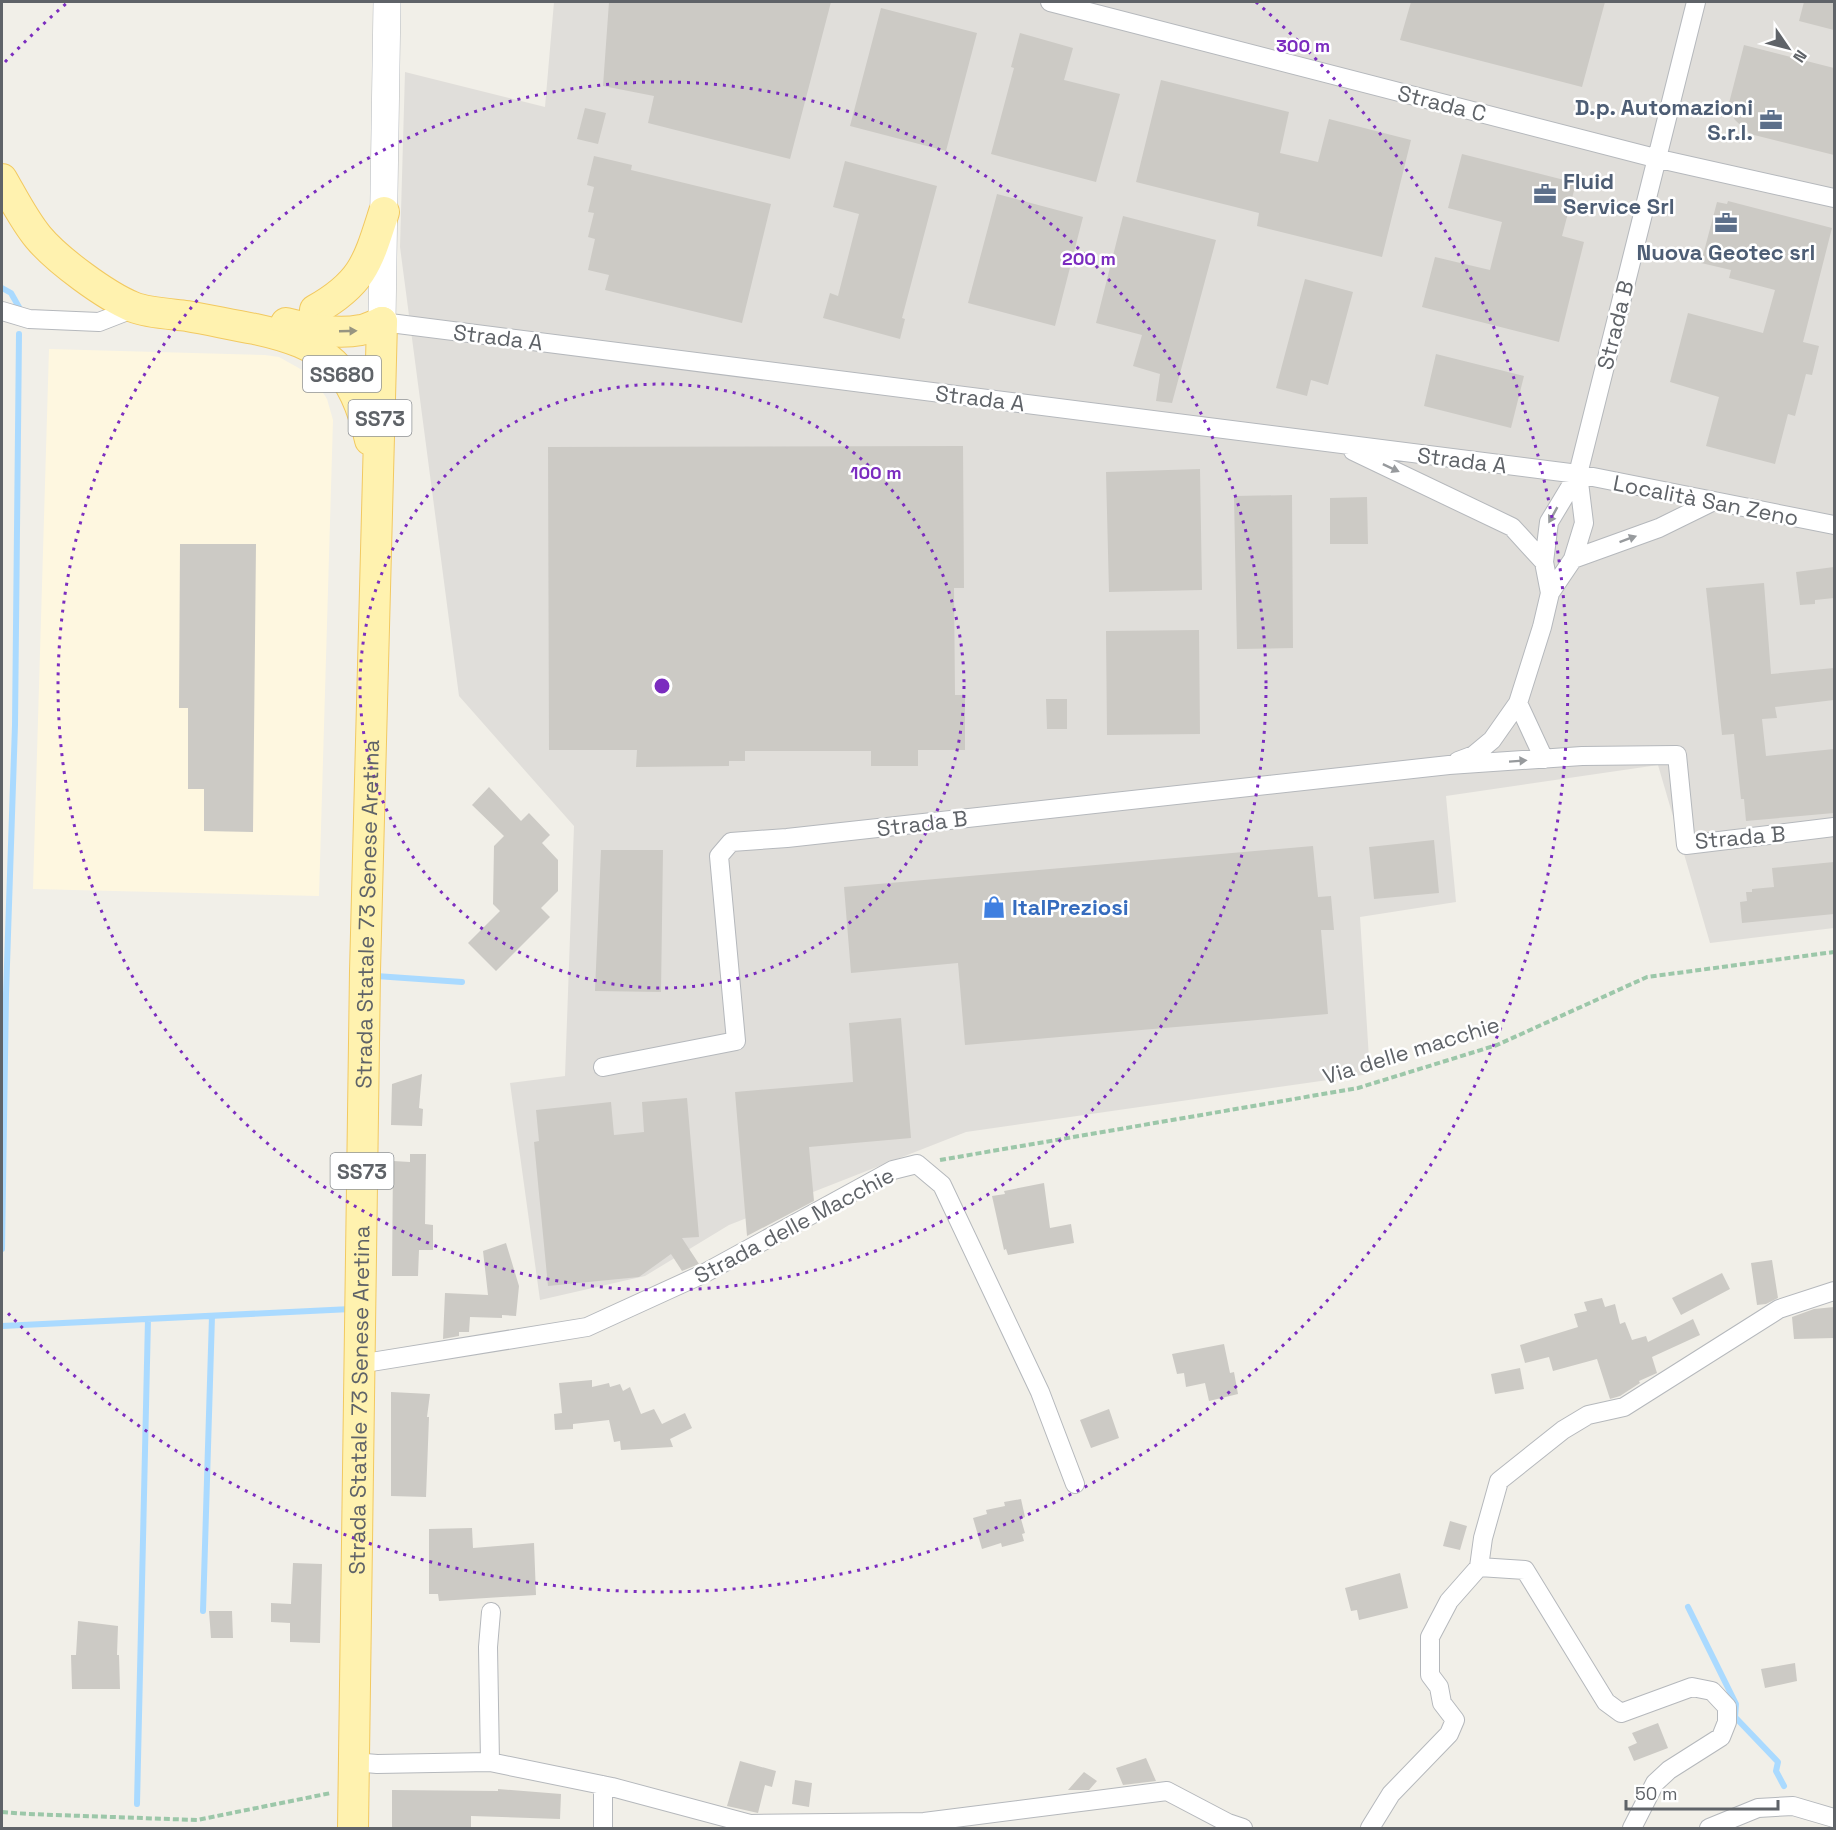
<svg xmlns="http://www.w3.org/2000/svg" width="1836" height="1830" font-family="'Space Grotesk',sans-serif">
<style>
.commercial{fill:#fef7e0}
.industrial{fill:#e0deda}
.lines{fill:none;stroke-linecap:round;stroke-linejoin:round}
.stream{stroke:#aadaff;stroke-width:6}
.building{fill:#cccac5}
.street-casing{stroke:#b5b8bc;stroke-width:20}
.secondary-casing{stroke:#b6babf;stroke-width:28}
.primary-casing{stroke:#f2c960;stroke-width:32}
.path{stroke:#9cc7a9;stroke-width:4;stroke-dasharray:6 3;stroke-linecap:butt}
.street{stroke:#fff;stroke-width:18}
.secondary{stroke:#fff;stroke-width:27}
.primary{stroke:#fff2af;stroke-width:30}
.oneway{fill:#979581}
.oneway2{fill:#979a9d}
.ring{fill:none;stroke:#7b2cbf;stroke-width:3;stroke-dasharray:3 6}
.labels{text-anchor:middle;dominant-baseline:central;stroke-width:5;stroke-linejoin:round;paint-order:stroke}
.shield{fill:#fff;stroke:#8f9295;stroke-width:1.5}
.shield-label{font-size:21px;font-weight:bold;fill:#5f6368}
.street-label{font-size:22px;fill:#5f6368;stroke:#fff}
.service-label{font-size:22px;font-weight:bold;fill:#4e5e75;stroke:#fff;text-anchor:end}
.shop-label{font-size:22px;font-weight:bold;fill:#366cbe;stroke:#fff;text-anchor:start}
.centre{fill:#7b2cbf;stroke:#fff;stroke-width:3}
.ring-label{font-size:18px;text-anchor:middle;font-weight:bold;fill:#7b2cbf;stroke:#fff;stroke-width:5;stroke-linejoin:round;paint-order:stroke}
</style>
<rect width="100%" height="100%" fill="#f1efe8"/>
<path class="commercial" d="M 49,349 L 265,355 L 279,357 L 304,371 L 315,380 L 327,399 L 333,420 L 319,896 L 33,889 Z"/>
<path class="industrial" d="M 554,2 L 1834,2 L 1834,928 L 1710,943 L 1658,765 L 1446,796 L 1456,902 L 1360,917 L 1370,1074 L 966,1132 L 729,1225 L 645,1276 L 540,1300 L 510,1083 L 565,1076 L 574,826 L 459,696 L 400,247 L 405,72 L 545,107 Z"/>
<g class="lines">
<path class="stream" d="M 2,288 L 11,293 L 20,309
M 376,976 L 462,982
M 2,1249 L 6,994 L 15,725 L 19,334
M 2,1326 L 351,1309
M 1688,1607 L 1736,1704 L 1735,1717 L 1778,1762 L 1776,1771 L 1784,1786
M 203,1611 L 212,1316
M 137,1804 L 148,1319"/>
</g>
<path class="building" d="M 609,2 L 831,2 L 790,159 L 648,123 L 654,96 L 603,86 Z
M 1411,2 L 1605,2 L 1582,87 L 1400,40 Z
M 1804,2 L 1834,2 L 1834,30 L 1799,21 Z
M 881,8 L 977,33 L 946,151 L 850,126 Z
M 1020,33 L 1073,48 L 1064,80 L 1120,94 L 1096,182 L 991,154 L 1014,68 L 1011,67 Z
M 1744,45 L 1834,68 L 1834,155 L 1750,134 L 1735,120 L 1728,107 Z
M 1161,80 L 1289,112 L 1280,153 L 1318,162 L 1329,119 L 1411,140 L 1382,257 L 1257,226 L 1259,213 L 1136,182 Z
M 585,108 L 606,113 L 598,144 L 577,139 Z
M 1462,154 L 1576,183 L 1562,236 L 1584,242 L 1559,342 L 1422,307 L 1435,257 L 1490,270 L 1502,222 L 1448,208 Z
M 594,156 L 632,165 L 631,170 L 771,204 L 742,323 L 605,290 L 609,275 L 588,270 L 595,239 L 588,237 L 594,213 L 588,212 L 594,187 L 587,185 Z
M 845,161 L 937,186 L 902,318 L 905,319 L 900,339 L 823,318 L 830,293 L 838,296 L 859,214 L 833,207 Z
M 997,194 L 1083,217 L 1055,326 L 968,303 Z
M 1728,201 L 1832,228 L 1803,342 L 1819,346 L 1812,375 L 1806,374 L 1795,416 L 1788,414 L 1775,464 L 1706,446 L 1719,397 L 1670,382 L 1688,313 L 1763,333 L 1775,290 L 1729,278 L 1731,270 L 1701,263 L 1717,202 L 1727,204 Z
M 1123,216 L 1216,240 L 1172,403 L 1156,401 L 1160,374 L 1133,366 L 1142,335 L 1096,323 Z
M 1305,279 L 1353,292 L 1328,385 L 1311,380 L 1307,396 L 1276,388 Z
M 1436,354 L 1524,376 L 1511,428 L 1424,406 Z
M 963,446 L 964,588 L 954,588 L 955,695 L 965,695 L 965,750 L 918,750 L 918,766 L 871,766 L 871,751 L 745,751 L 745,761 L 729,761 L 729,766 L 636,767 L 637,750 L 549,750 L 548,447 Z
M 1200,469 L 1202,590 L 1109,592 L 1106,472 Z
M 1292,495 L 1293,648 L 1237,649 L 1234,496 Z
M 1367,497 L 1368,544 L 1330,544 L 1330,498 Z
M 180,544 L 256,544 L 253,832 L 204,831 L 204,789 L 188,789 L 188,708 L 179,708 Z
M 1834,567 L 1834,598 L 1815,600 L 1815,604 L 1800,605 L 1796,572 Z
M 1764,583 L 1771,674 L 1834,668 L 1834,700 L 1775,707 L 1777,718 L 1762,719 L 1766,756 L 1834,749 L 1834,813 L 1746,821 L 1744,799 L 1741,799 L 1734,734 L 1722,735 L 1706,588 Z
M 1199,630 L 1200,734 L 1107,735 L 1106,631 Z
M 1046,699 L 1067,699 L 1067,729 L 1047,729 Z
M 489,787 L 521,821 L 529,813 L 550,835 L 542,843 L 558,860 L 558,891 L 541,908 L 550,917 L 496,971 L 468,943 L 500,911 L 493,904 L 494,846 L 504,836 L 472,805 Z
M 1434,840 L 1439,893 L 1374,899 L 1369,847 Z
M 1313,846 L 1318,897 L 1331,896 L 1334,930 L 1321,930 L 1328,1014 L 965,1045 L 958,963 L 851,973 L 844,887 Z
M 601,850 L 663,850 L 661,992 L 595,991 Z
M 1834,862 L 1834,914 L 1742,923 L 1740,902 L 1747,901 L 1746,892 L 1752,892 L 1752,889 L 1774,887 L 1772,868 Z
M 901,1018 L 911,1138 L 809,1147 L 814,1201 L 747,1236 L 735,1092 L 853,1082 L 849,1023 Z
M 422,1074 L 419,1108 L 423,1109 L 422,1126 L 391,1125 L 392,1084 Z
M 687,1098 L 699,1237 L 682,1238 L 699,1264 L 682,1271 L 671,1254 L 639,1277 L 548,1286 L 534,1142 L 539,1141 L 536,1110 L 611,1102 L 614,1135 L 644,1132 L 642,1102 Z
M 410,1154 L 426,1154 L 425,1224 L 433,1225 L 433,1250 L 419,1250 L 418,1276 L 392,1276 L 393,1161 L 410,1162 Z
M 1044,1183 L 1050,1228 L 1071,1224 L 1074,1243 L 1008,1255 L 1006,1249 L 1004,1250 L 992,1196 L 1005,1194 L 1004,1191 Z
M 506,1243 L 519,1286 L 516,1316 L 502,1315 L 502,1318 L 470,1317 L 469,1332 L 459,1332 L 459,1336 L 443,1339 L 445,1293 L 488,1295 L 483,1251 Z
M 1772,1260 L 1778,1298 L 1766,1304 L 1757,1305 L 1751,1263 Z
M 1722,1273 L 1730,1289 L 1681,1315 L 1672,1298 Z
M 1602,1298 L 1605,1307 L 1615,1304 L 1620,1324 L 1625,1322 L 1632,1340 L 1646,1336 L 1648,1342 L 1693,1319 L 1700,1335 L 1652,1357 L 1657,1373 L 1639,1381 L 1640,1383 L 1620,1396 L 1610,1399 L 1597,1359 L 1553,1371 L 1549,1357 L 1525,1363 L 1520,1345 L 1578,1327 L 1574,1314 L 1587,1311 L 1584,1302 Z
M 1834,1307 L 1834,1338 L 1794,1339 L 1792,1317 L 1814,1309 Z
M 1224,1344 L 1230,1373 L 1234,1372 L 1238,1394 L 1209,1401 L 1205,1383 L 1186,1387 L 1184,1373 L 1177,1374 L 1172,1354 Z
M 1520,1368 L 1524,1389 L 1495,1394 L 1491,1374 Z
M 592,1380 L 592,1387 L 609,1383 L 610,1387 L 620,1384 L 623,1391 L 630,1387 L 641,1414 L 654,1409 L 662,1424 L 685,1413 L 692,1428 L 670,1439 L 673,1447 L 621,1450 L 620,1441 L 614,1442 L 609,1420 L 573,1424 L 573,1429 L 555,1430 L 554,1414 L 562,1413 L 559,1383 Z
M 391,1392 L 430,1394 L 427,1417 L 429,1417 L 426,1497 L 391,1496 Z
M 1109,1409 L 1119,1438 L 1091,1448 L 1080,1420 Z
M 1021,1499 L 1025,1517 L 1021,1519 L 1025,1533 L 1022,1534 L 1024,1541 L 1002,1547 L 1001,1543 L 982,1549 L 973,1518 L 987,1514 L 986,1510 L 1005,1506 L 1004,1502 Z
M 1450,1521 L 1467,1526 L 1460,1550 L 1443,1546 Z
M 472,1528 L 473,1548 L 534,1543 L 536,1595 L 439,1601 L 438,1594 L 429,1594 L 429,1529 Z
M 293,1563 L 322,1564 L 320,1643 L 290,1642 L 290,1623 L 271,1622 L 271,1603 L 291,1604 Z
M 1400,1573 L 1408,1608 L 1359,1620 L 1357,1610 L 1351,1611 L 1345,1588 Z
M 209,1611 L 232,1611 L 233,1638 L 211,1638 Z
M 78,1621 L 118,1626 L 117,1655 L 119,1655 L 120,1689 L 72,1689 L 71,1655 L 76,1655 Z
M 1795,1663 L 1797,1681 L 1765,1688 L 1761,1669 Z
M 1658,1723 L 1668,1748 L 1634,1761 L 1628,1747 L 1637,1743 L 1632,1733 Z
M 1146,1758 L 1156,1781 L 1123,1785 L 1116,1768 Z
M 740,1761 L 776,1771 L 772,1787 L 765,1785 L 758,1813 L 727,1806 Z
M 1084,1772 L 1097,1781 L 1089,1790 L 1068,1790 Z
M 795,1780 L 812,1783 L 809,1807 L 792,1804 Z
M 498,1789 L 561,1794 L 560,1819 L 471,1816 L 471,1828 L 392,1828 L 392,1790 L 498,1791 Z"/>
<g class="lines">
<g class="street-casing">
<path id="street" d="M 1050,2 L 1655,158 L 1834,198
M 2,311 L 29,319 L 99,322 L 135,308
M 382,322 L 1578,474 L 1834,525
M 1353,451 L 1512,527 L 1544,562
M 1573,559 L 1659,528 L 1714,501
M 1550,593 L 1544,562 L 1549,522 L 1578,474 L 1696,2
M 1518,703 L 1544,759
M 1458,761 L 1474,755 L 1492,740 L 1518,703 L 1542,627 L 1550,593 L 1573,559 L 1584,523 L 1578,474
M 603,1067 L 736,1041 L 719,856 L 731,842 L 787,838 L 1449,765 L 1582,756 L 1677,755 L 1686,845 L 1834,827
M 359,1364 L 587,1327 L 703,1274 L 893,1170 L 917,1164 L 942,1185 L 1040,1392 L 1075,1484
M 354,1762 L 377,1764 L 490,1762 L 612,1787 L 750,1824 L 924,1822 L 1167,1791 L 1228,1823 L 1243,1828
M 490,1762 L 488,1647 L 491,1612
M 603,1828 L 603,1785
M 1370,1828 L 1391,1794 L 1449,1734 L 1455,1720 L 1442,1703 L 1439,1687 L 1430,1675 L 1430,1637 L 1449,1601 L 1479,1567
M 1632,1828 L 1655,1783 L 1669,1770 L 1721,1737 L 1727,1722 L 1727,1707 L 1712,1691 L 1692,1687 L 1621,1713 L 1606,1702 L 1525,1570 L 1479,1567 L 1483,1538 L 1499,1481 L 1563,1430 L 1588,1415 L 1624,1407 L 1779,1309 L 1834,1291
M 1709,1828 L 1758,1808 L 1793,1806 L 1834,1818"/>
</g>
<g class="secondary-casing">
<path id="secondary" d="M 382,322 L 387,2"/>
</g>
<g class="primary-casing">
<g id="primary">
<path d="M 2,179 C 13,198 24,220 38,237 C 57,260 106,296 133,307 C 148,313 172,314 187,316 C 210,320 232,325 255,329 C 326,344 354,368 370,440"/>
<path d="M 315,310 C 363,283 368,262 384,212"/>
<path d="M 286,323 C 310,329 336,335 361,330 C 368,329 375,325 382,322"/>
<path id="s1" d="M 353,1828 L 365,971 L 382,322"/>
</g>
</g>
<path class="path" d="M 940,1160 L 1358,1088 L 1497,1045 L 1647,977 L 1834,952
M 2,1812 L 28,1814 L 197,1820 L 331,1793"/>
<use href="#street" class="street"/>
<use href="#secondary" class="secondary"/>
<use href="#primary" class="primary"/>
</g>
<defs><path id="oneway-solid" d="M-6-.8H1V-3.2L6.5 0L1 3.2V.8H-6Z" transform="scale(1.5)"/></defs>
<use class="oneway" href="#oneway-solid" transform="translate(348 331) rotate(-2)"/>
<g class="oneway2">
<use href="#oneway-solid" transform="translate(1391 468) rotate(25)"/>
<use href="#oneway-solid" transform="translate(1553 515) rotate(119)"/>
<use href="#oneway-solid" transform="translate(1628 539) rotate(-20)"/>
<use href="#oneway-solid" transform="translate(1518 761) rotate(-4)"/>
</g>
<g class="ring">
<circle cx="662" cy="686" r="302"/>
<circle cx="662" cy="686" r="604"/>
<path d="M5 62A906 906 0 0 1 68 2M1256 2A906 906 0 1 1 5 1310"/>
</g>
<defs>
<g id="office-bare" transform="scale(1.8)"><path d="M-6-3h4V-5.5h4V-3h4V5H-6ZM-1-4.5V-3h2v-1.5ZM-6 0V1H6V0Z" fill="#5c6f8a" stroke="#fff" stroke-width="2.5" paint-order="stroke"/></g>
<g id="shop-bare" transform="scale(1.8)"><path d="M-5-2.5h2.3a2.7 3.5 0 0 1 5.4 0H5L5.5 6h-11ZM-1.5-2.5h3a1.5 2.3 0 0 0-3 0Z" fill="#3f7fe0" stroke="#fff" stroke-width="2.5" paint-order="stroke"/></g>
</defs>
<g fill-rule="evenodd">
<use href="#office-bare" x="1771" y="120"/>
<use href="#office-bare" x="1545" y="194"/>
<use href="#office-bare" x="1726" y="223"/>
<use href="#shop-bare" x="994" y="907"/>
</g>
<g class="labels">
<g class="shield">
<rect x="303" y="356" width="78" height="36" rx="4.5"/>
<rect x="348.5" y="400" width="63" height="36" rx="4.5"/>
<rect x="330.5" y="1153" width="63" height="36" rx="4.5"/>
</g>
<g class="shield-label">
<text x="342" y="374">SS680</text>
<text x="380" y="418">SS73</text>
<text x="362" y="1171">SS73</text>
</g>
<g class="street-label">
<text transform="translate(1442 103) rotate(14)">Strada C</text>
<text transform="translate(1615 325) rotate(-76)">Strada B</text>
<text transform="translate(498 337) rotate(7)">Strada A</text>
<text transform="translate(980 398) rotate(7)">Strada A</text>
<text transform="translate(1462 460) rotate(7)">Strada A</text>
<text transform="translate(1706 500) rotate(11)">Località San Zeno</text>
<text transform="translate(922 823) rotate(-7)">Strada B</text>
<text transform="translate(1740 837) rotate(-5)">Strada B</text>
<text stroke="none"><textPath href="#s1" startOffset="914">Strada Statale 73 Senese Aretina</textPath></text>
<text transform="translate(1411 1050) rotate(-17)">Via delle macchie</text>
<text transform="translate(794 1225) rotate(-28)">Strada delle Macchie</text>
<text stroke="none"><textPath href="#s1" startOffset="428">Strada Statale 73 Senese Aretina</textPath></text>
</g>
<g class="service-label">
<text x="1753" y="107">D.p. Automazioni<tspan x="1753" dy="25">S.r.l.</tspan></text>
<text x="1563" y="181" text-anchor="start">Fluid<tspan x="1563" dy="25">Service Srl</tspan></text>
<text x="1726" y="252" text-anchor="middle">Nuova Geotec srl</text>
</g>
<g class="shop-label">
<text x="1012" y="907">ItalPreziosi</text>
</g>
</g>
<circle cx="662" cy="686" r="9" class="centre"/>
<g class="ring-label">
<text x="1303" y="52">300 m</text>
<text x="1089" y="265">200 m</text>
<text x="876" y="479">100 m</text>
</g>
<rect width="1836" height="1830" fill="none" stroke="#5f6368" stroke-width="6"/>
<g transform="translate(1788 48) rotate(125)" stroke="#ffffff" stroke-width="4.5" paint-order="stroke">
<path d="M0-4.5L10 22L0 15L-10 22Z" fill="#5f6368"/>
<text y="-9" font-size="16" font-weight="bold" text-anchor="middle" fill="#5f6368">N</text>
</g>
<path d="M1626 1800v9h152v-9" fill="none" stroke="#5f6368" stroke-width="3"/>
<text x="1635" y="1800" font-size="18" fill="#5f6368" stroke="#ffffff" stroke-width="4.5" paint-order="stroke">50 m</text>
</svg>
